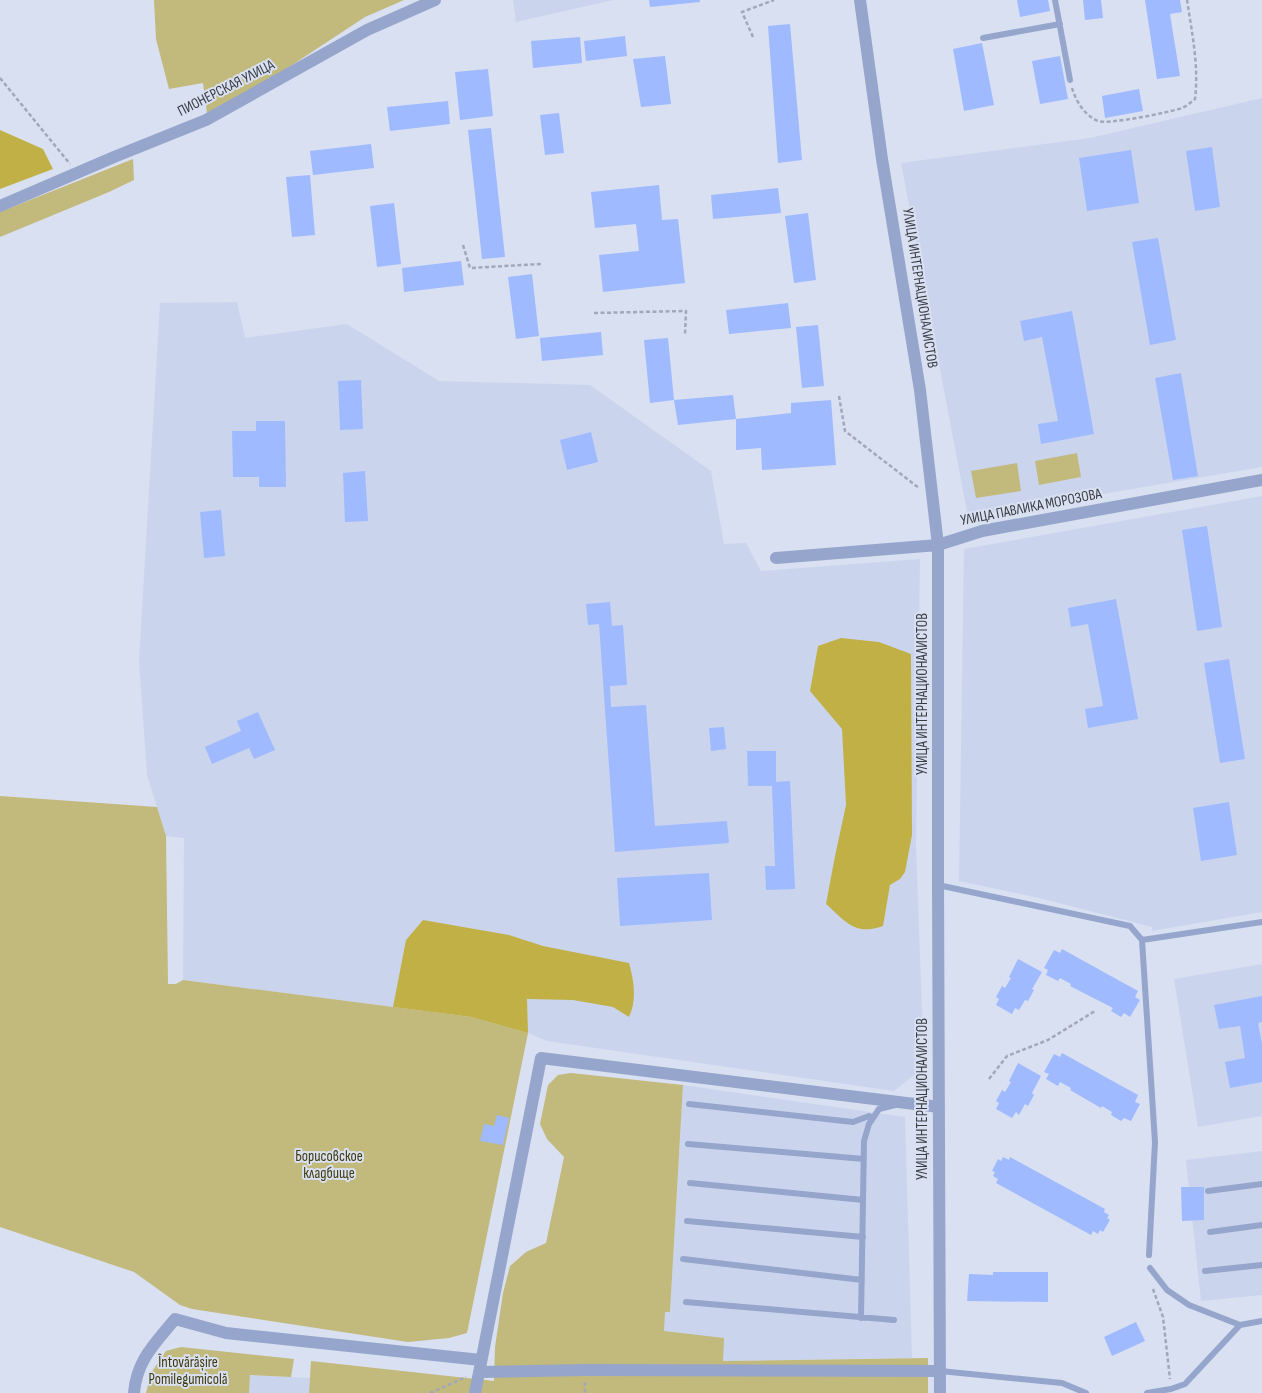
<svg xmlns="http://www.w3.org/2000/svg" width="1262" height="1393" font-family="'Sofia Sans Condensed',sans-serif">
<style>
.built{fill:#cad5ed}
.green{fill:#c2b97c}
.forest{fill:#c1b046}
.building{fill:#9fbafe}
.lines{fill:none;stroke-linecap:round;stroke-linejoin:round}
.path{stroke:#a2a8b6;stroke-width:2.5;stroke-dasharray:4 2.5;stroke-linecap:butt}
.service{stroke:#96a5cb;stroke-width:6}
.minor{stroke:#96a5cb;stroke-width:12}
.labels{text-anchor:middle;dominant-baseline:central;stroke-width:4;stroke-linejoin:round;paint-order:stroke}
.street-label{font-size:15px;fill:#393c43;stroke:#d8e0f1}
.park-label{font-size:15px;fill:#40390b;stroke:#d8e0f1}
</style>
<rect width="100%" height="100%" fill="#d8e0f1"/>
<path class="built" d="M 513,0 L 613,0 L 516,22 Z
M 1262,98 L 1262,467 L 968,517 L 901,163 L 1090,138 Z
M 237,302 L 245,338 L 347,324 L 439,381 L 590,385 L 711,471 L 724,544 L 746,543 L 761,571 L 920,559 L 916,845 L 924,1067 L 894,1091 L 547,1041 L 528,1033 L 471,1017 L 183,980 L 184,838 L 166,836 L 147,775 L 139,661 L 160,303 Z
M 1262,496 L 1262,912 L 1152,931 L 1152,927 L 1039,898 L 959,881 L 964,549 Z
M 1262,964 L 1262,1116 L 1198,1127 L 1174,979 Z
M 683,1085 L 905,1117 L 912,1358 L 723,1361 L 663,1331 L 665,1311 L 670,1311 Z
M 1262,1151 L 1262,1295 L 1201,1301 L 1186,1160 Z
M 250,1375 L 310,1378 L 309,1393 L 249,1393 Z"/>
<path class="green" d="M 154,0 L 404,0 L 365,17 L 283,71 L 207,113 L 203,83 L 169,89 L 156,39 Z
M 133,159 L 134,180 L 109,192 L 0,237 L 0,212 Z
M 1077,453 L 1081,477 L 1039,485 L 1035,461 Z
M 1017,463 L 1021,491 L 976,498 L 971,471 Z
M 0,796 L 157,807 L 166,836 L 168,984 L 176,984 L 183,980 L 471,1017 L 528,1033 L 467,1333 L 449,1338 L 408,1342 L 192,1309 L 180,1305 L 134,1272 L 0,1227 Z
M 571,1073 L 683,1085 L 670,1312 L 665,1312 L 664,1331 L 724,1338 L 723,1361 L 928,1358 L 928,1393 L 309,1393 L 311,1361 L 494,1381 L 495,1347 L 503,1293 L 510,1266 L 526,1252 L 546,1243 L 564,1157 L 547,1139 L 540,1124 L 548,1085 L 558,1075 Z
M 181,1347 L 294,1359 L 291,1377 L 250,1375 L 249,1393 L 146,1393 L 151,1373 L 166,1351 Z"/>
<path class="forest" d="M 0,130 L 43,149 L 53,169 L 0,189 Z
M 841,638 L 879,642 L 911,654 L 912,835 L 905,872 L 900,879 L 890,885 L 883,926 C 855,936 846,922 826,904 L 835,856 L 846,805 L 842,729 L 810,691 L 818,646 Z
M 423,920 L 509,935 L 543,946 L 629,963 C 634,981 637,1000 629,1017 L 613,1007 L 573,1000 L 527,999 L 528,1033 L 471,1017 L 393,1007 L 406,940 Z"/>
<path class="building" d="M 649,0 L 700,0 L 700,2 L 650,7 Z
M 1017,0 L 1048,0 L 1050,11 L 1020,17 Z
M 1083,0 L 1101,0 L 1103,18 L 1085,20 Z
M 1145,0 L 1180,0 L 1182,12 L 1170,14 L 1180,76 L 1157,79 Z
M 790,24 L 802,160 L 778,163 L 768,26 Z
M 625,36 L 627,56 L 586,61 L 584,41 Z
M 580,37 L 582,63 L 533,68 L 531,41 Z
M 982,43 L 994,105 L 964,111 L 953,49 Z
M 665,56 L 671,104 L 641,107 L 633,59 Z
M 1060,56 L 1068,99 L 1040,104 L 1032,61 Z
M 488,69 L 493,116 L 460,120 L 455,72 Z
M 1139,89 L 1143,111 L 1105,118 L 1102,96 Z
M 448,101 L 450,124 L 390,131 L 387,107 Z
M 559,113 L 564,153 L 545,155 L 540,115 Z
M 491,128 L 505,257 L 482,259 L 468,130 Z
M 371,144 L 374,168 L 313,175 L 310,151 Z
M 1212,147 L 1220,207 L 1195,211 L 1186,151 Z
M 1131,150 L 1139,203 L 1087,211 L 1079,158 Z
M 310,175 L 315,235 L 292,237 L 286,177 Z
M 659,185 L 662,220 L 678,219 L 685,283 L 603,292 L 599,255 L 639,251 L 636,224 L 595,228 L 591,192 Z
M 778,188 L 781,213 L 713,219 L 711,195 Z
M 394,203 L 401,264 L 377,267 L 370,206 Z
M 808,213 L 816,280 L 794,283 L 785,216 Z
M 1158,238 L 1176,340 L 1150,345 L 1132,242 Z
M 461,261 L 464,285 L 404,292 L 402,268 Z
M 532,274 L 539,336 L 516,339 L 508,277 Z
M 788,303 L 791,328 L 729,334 L 726,310 Z
M 1072,311 L 1094,434 L 1041,444 L 1038,424 L 1058,421 L 1042,337 L 1024,341 L 1020,321 Z
M 818,325 L 824,386 L 802,388 L 796,327 Z
M 601,332 L 603,355 L 542,361 L 540,338 Z
M 668,338 L 674,400 L 650,403 L 644,340 Z
M 1181,373 L 1198,476 L 1173,480 L 1155,378 Z
M 361,380 L 363,429 L 340,430 L 338,381 Z
M 733,395 L 736,419 L 678,425 L 674,400 Z
M 831,400 L 836,465 L 762,470 L 761,448 L 736,450 L 736,419 L 791,413 L 791,403 Z
M 256,421 L 285,421 L 286,487 L 259,487 L 259,477 L 233,477 L 232,431 L 256,431 Z
M 591,432 L 598,462 L 567,470 L 560,440 Z
M 365,471 L 368,521 L 345,522 L 343,473 Z
M 221,510 L 225,556 L 204,558 L 200,512 Z
M 1207,526 L 1222,627 L 1197,631 L 1182,530 Z
M 1116,599 L 1138,719 L 1088,728 L 1085,709 L 1103,706 L 1088,624 L 1071,627 L 1068,608 Z
M 610,602 L 612,626 L 623,625 L 627,685 L 610,686 L 611,707 L 646,705 L 655,826 L 727,821 L 729,843 L 615,852 L 599,624 L 588,625 L 586,604 Z
M 1229,659 L 1245,759 L 1220,763 L 1204,663 Z
M 258,712 L 275,750 L 254,759 L 249,748 L 212,764 L 205,747 L 241,731 L 237,721 Z
M 724,727 L 726,749 L 711,751 L 709,728 Z
M 747,751 L 776,751 L 776,782 L 790,781 L 795,889 L 766,890 L 765,866 L 775,866 L 772,786 L 748,786 Z
M 1229,802 L 1237,855 L 1201,861 L 1193,808 Z
M 709,873 L 712,920 L 620,926 L 617,878 Z
M 1062,949 L 1138,991 L 1135,997 L 1140,1000 L 1130,1017 L 1124,1013 L 1121,1017 L 1111,1011 L 1113,1008 L 1070,986 L 1071,984 L 1060,978 L 1058,981 L 1046,975 L 1048,970 L 1044,968 L 1054,950 L 1060,953 Z
M 1018,959 L 1042,972 L 1032,989 L 1034,990 L 1028,1001 L 1025,1000 L 1019,1010 L 1015,1008 L 1012,1014 L 996,1005 L 999,999 L 996,997 L 1002,986 L 1005,988 L 1011,978 L 1009,977 Z
M 1262,996 L 1262,1022 L 1258,1023 L 1262,1044 L 1262,1082 L 1230,1088 L 1225,1062 L 1245,1058 L 1240,1026 L 1219,1029 L 1214,1005 Z
M 1062,1053 L 1138,1095 L 1135,1102 L 1140,1104 L 1131,1121 L 1124,1118 L 1121,1121 L 1111,1115 L 1112,1112 L 1102,1106 L 1101,1108 L 1070,1090 L 1071,1088 L 1060,1082 L 1058,1086 L 1046,1079 L 1049,1074 L 1044,1072 L 1054,1054 L 1060,1057 Z
M 1018,1063 L 1041,1076 L 1032,1093 L 1034,1095 L 1028,1106 L 1025,1104 L 1019,1115 L 1016,1112 L 1012,1118 L 996,1109 L 999,1103 L 996,1101 L 1002,1090 L 1005,1092 L 1011,1082 L 1009,1081 Z
M 497,1115 L 509,1118 L 503,1145 L 480,1141 L 484,1124 L 494,1126 Z
M 1003,1157 L 1009,1160 L 1010,1157 L 1105,1209 L 1104,1212 L 1109,1215 L 1107,1218 L 1110,1220 L 1103,1232 L 1100,1230 L 1098,1234 L 1093,1231 L 1091,1235 L 996,1183 L 998,1179 L 993,1176 L 995,1172 L 992,1171 L 998,1159 L 1001,1161 Z
M 1181,1187 L 1204,1187 L 1204,1220 L 1182,1221 Z
M 993,1272 L 1048,1272 L 1048,1302 L 967,1301 L 969,1274 L 993,1275 Z
M 1136,1322 L 1145,1341 L 1112,1356 L 1104,1337 Z"/>
<g class="lines">
<path class="path" d="M 753,37 L 742,12 L 774,0
M 0,78 L 70,164
M 1072,88 C 1076,101 1084,115 1098,121 C 1107,125 1171,112 1182,108 C 1187,106 1191,102 1195,99 C 1199,66 1192,33 1187,0
M 463,245 L 470,268 L 541,264
M 594,313 L 686,311 L 685,335
M 839,396 L 845,431 L 919,488
M 989,1079 L 1007,1056 L 1048,1040 L 1095,1011
M 1153,1289 L 1163,1317 L 1170,1379
M 585,1382 L 585,1393
M 430,1393 L 466,1377"/>
<path class="service" d="M 1055,0 L 1070,80
M 983,38 L 1060,24
M 938,885 L 1130,926 L 1142,940 L 1155,1142 L 1149,1255
M 1142,940 L 1262,922
M 689,1104 L 853,1122 L 869,1116 L 873,1118
M 688,1144 L 864,1159
M 690,1183 L 863,1200
M 1208,1191 L 1262,1184
M 687,1221 L 863,1237
M 1210,1232 L 1262,1225
M 683,1259 L 862,1280
M 1150,1268 L 1167,1290 L 1189,1305 L 1240,1325
M 1205,1271 L 1262,1265
M 686,1302 L 894,1320
M 861,1318 L 864,1141 L 869,1124 L 879,1109 L 895,1105
M 940,1371 L 1062,1383 L 1086,1393
M 1147,1393 L 1171,1389 L 1185,1384 L 1240,1325 L 1262,1321"/>
<path class="minor" d="M 860,0 L 882,159 L 920,390 L 938,545 L 938,885 L 940,1393
M 0,206 L 114,157 L 206,120 L 367,30 L 435,0
M 776,558 L 938,545 L 982,531 L 1262,480
M 479,1372 L 584,1370 L 940,1371
M 134,1393 C 137,1359 155,1344 175,1319 L 226,1333 L 481,1360
M 475,1393 L 541,1058 L 939,1107"/>
</g>
<g class="labels">
<g class="street-label">
<text transform="translate(226 88) rotate(-27)">ПИОНЕРСКАЯ УЛИЦА</text>
<text transform="translate(920 288) rotate(81)">УЛИЦА ИНТЕРНАЦИОНАЛИСТОВ</text>
<text transform="translate(1031 507) rotate(-11)">УЛИЦА ПАВЛИКА МОРОЗОВА</text>
<text transform="translate(922 694) rotate(-90)">УЛИЦА ИНТЕРНАЦИОНАЛИСТОВ</text>
<text transform="translate(922 1099) rotate(-90)">УЛИЦА ИНТЕРНАЦИОНАЛИСТОВ</text>
</g>
<g class="park-label">
<text x="329" y="1156">Борисовское<tspan x="329" dy="17">кладбище</tspan></text>
<text x="188" y="1362">Întovărășire<tspan x="188" dy="17">Pomilegumicolă</tspan></text>
</g>
</g>
</svg>
